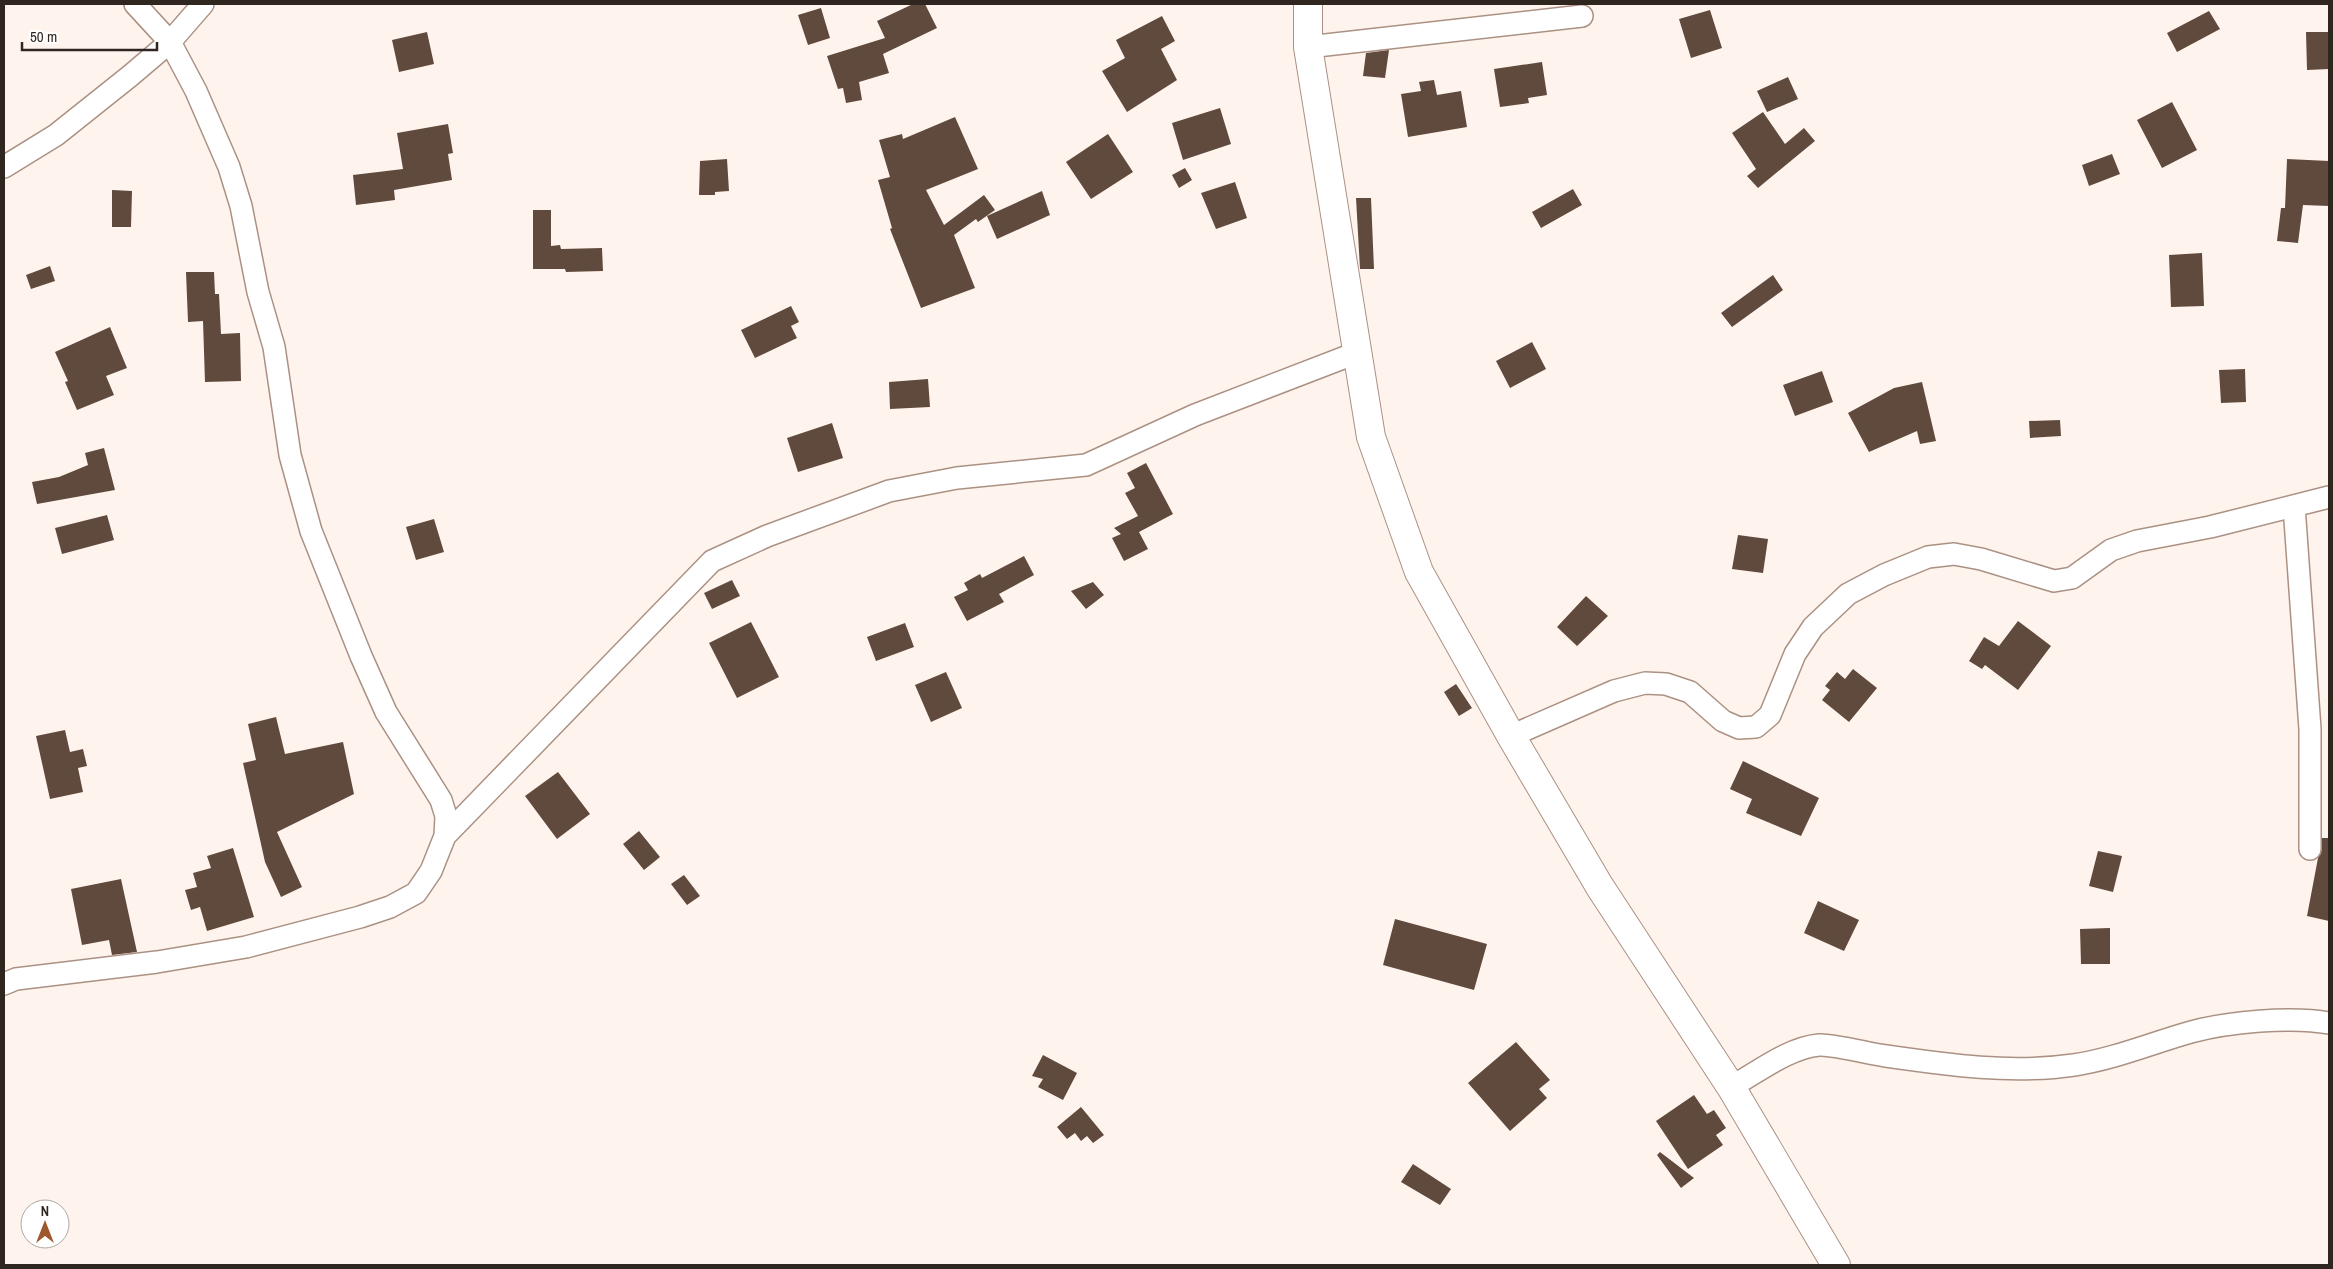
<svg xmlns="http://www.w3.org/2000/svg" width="2333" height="1269" font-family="'Archivo Narrow',sans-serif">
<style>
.building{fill:#604a3d}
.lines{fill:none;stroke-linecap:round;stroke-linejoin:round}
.minor-casing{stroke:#ab9183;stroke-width:24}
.tertiary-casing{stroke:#ab9183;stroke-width:30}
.minor{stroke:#fff;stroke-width:21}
.tertiary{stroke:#fff;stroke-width:28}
</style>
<rect width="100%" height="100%" fill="#fff4ed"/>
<path class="building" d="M 913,4 L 925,4 L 937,28 L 883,54 L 889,73 L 859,82 L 862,100 L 846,103 L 843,88 L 838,89 L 827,56 L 885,38 L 877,21 Z
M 821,8 L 830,38 L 808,45 L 798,15 Z
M 1710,10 L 1722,48 L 1691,58 L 1679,19 Z
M 2209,11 L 2220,29 L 2177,52 L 2167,33 Z
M 1162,16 L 1175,41 L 1161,49 L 1177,80 L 1127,112 L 1102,71 L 1125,58 L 1116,40 Z
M 427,32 L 434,64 L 399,72 L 392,40 Z
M 2306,32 L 2329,32 L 2329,69 L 2307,70 Z
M 1389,50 L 1385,78 L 1363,76 L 1366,53 Z
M 1542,62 L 1547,95 L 1528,98 L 1529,103 L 1500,107 L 1494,69 Z
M 1788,77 L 1798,99 L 1767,112 L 1757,91 Z
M 1434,80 L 1437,95 L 1461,91 L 1467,127 L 1408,137 L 1401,94 L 1421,91 L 1419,82 Z
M 2172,102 L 2197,150 L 2162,168 L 2137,120 Z
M 1220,108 L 1231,144 L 1183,160 L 1172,123 Z
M 1763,112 L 1785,144 L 1804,128 L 1815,141 L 1758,188 L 1747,176 L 1756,169 L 1732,133 Z
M 955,117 L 978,169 L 926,190 L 944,225 L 984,195 L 995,210 L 978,222 L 976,219 L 954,235 L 975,288 L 921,308 L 890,229 L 892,228 L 878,180 L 890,177 L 879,140 L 902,134 L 903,139 Z
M 448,124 L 453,153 L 448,154 L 452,180 L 394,190 L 395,200 L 356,205 L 353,175 L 403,169 L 397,133 Z
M 1108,134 L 1133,172 L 1091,199 L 1066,162 Z
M 2112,154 L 2120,174 L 2089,186 L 2082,165 Z
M 727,159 L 729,191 L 715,192 L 715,195 L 699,195 L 700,161 Z
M 2287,159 L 2329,161 L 2329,206 L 2303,205 L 2298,243 L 2277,241 L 2281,208 L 2285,208 Z
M 1185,168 L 1192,180 L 1179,188 L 1172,175 Z
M 1235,182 L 1247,218 L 1216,229 L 1201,193 Z
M 1573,189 L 1582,205 L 1541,228 L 1532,212 Z
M 112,190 L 132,191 L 131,227 L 112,227 Z
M 1042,191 L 1050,215 L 997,239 L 987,216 Z
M 1356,198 L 1371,198 L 1374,269 L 1360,269 Z
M 533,210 L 551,210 L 551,246 L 560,245 L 561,249 L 602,248 L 603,271 L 566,272 L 565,269 L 533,269 Z
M 2202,253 L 2204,306 L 2171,307 L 2169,255 Z
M 50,266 L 55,281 L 31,289 L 26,275 Z
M 186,272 L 214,272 L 215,294 L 219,294 L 221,334 L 240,333 L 241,381 L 205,382 L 203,321 L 188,322 Z
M 1773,275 L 1783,290 L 1732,327 L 1721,313 Z
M 791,306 L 799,322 L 791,326 L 797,338 L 755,358 L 741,330 Z
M 110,327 L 127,368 L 106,376 L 114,395 L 77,410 L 65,382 L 68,381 L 55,352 Z
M 1532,342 L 1546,369 L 1510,388 L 1496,361 Z
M 2245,369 L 2246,402 L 2221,403 L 2219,370 Z
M 1822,371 L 1833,402 L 1795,416 L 1783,385 Z
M 928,379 L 930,407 L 890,409 L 889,382 Z
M 1922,382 L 1936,441 L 1920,444 L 1917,431 L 1869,452 L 1848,413 L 1894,388 Z
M 2060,420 L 2061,436 L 2030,438 L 2029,421 Z
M 832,423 L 843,458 L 798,472 L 787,438 Z
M 104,448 L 115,490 L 37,504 L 32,482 L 59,477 L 88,465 L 85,453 Z
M 1146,463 L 1173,514 L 1139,532 L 1148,549 L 1124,561 L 1112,538 L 1121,534 L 1114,528 L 1138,516 L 1125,493 L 1135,488 L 1127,473 Z
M 107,515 L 114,540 L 62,554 L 55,528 Z
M 434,519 L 444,552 L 416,560 L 406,527 Z
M 1738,535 L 1768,539 L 1763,573 L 1732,569 Z
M 1024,556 L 1034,575 L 999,594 L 1004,602 L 967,621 L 954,597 L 968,590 L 964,583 L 980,574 L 982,578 Z
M 732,580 L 740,596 L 712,609 L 704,593 Z
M 1093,582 L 1104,595 L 1086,609 L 1071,591 Z
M 1586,596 L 1608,616 L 1577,646 L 1557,627 Z
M 2018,621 L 2051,646 L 2018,690 L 1985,665 L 1982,669 L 1969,661 L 1984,637 L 1999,646 Z
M 751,622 L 779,677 L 737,698 L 709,643 Z
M 905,623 L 914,647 L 876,661 L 867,637 Z
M 1853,669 L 1877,688 L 1849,722 L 1822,700 L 1830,690 L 1825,686 L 1837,672 L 1845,679 Z
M 946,672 L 962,708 L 931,722 L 915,685 Z
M 1456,684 L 1472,708 L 1459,716 L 1444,692 Z
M 276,717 L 285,754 L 343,742 L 354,794 L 277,832 L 302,887 L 281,897 L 265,862 L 243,763 L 256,760 L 248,724 Z
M 65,730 L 70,752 L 83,749 L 87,766 L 78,768 L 83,792 L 50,799 L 36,736 Z
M 1743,761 L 1819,798 L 1801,836 L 1746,813 L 1752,799 L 1730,789 Z
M 558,772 L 590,814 L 557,839 L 525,796 Z
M 639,831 L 660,857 L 644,870 L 623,844 Z
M 2322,838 L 2329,838 L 2329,921 L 2307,916 L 2318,858 L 2322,849 Z
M 233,848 L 254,917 L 207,931 L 200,907 L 191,910 L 185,890 L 197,887 L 193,873 L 211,868 L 207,856 Z
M 2098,851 L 2122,856 L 2113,892 L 2089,886 Z
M 684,875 L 700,896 L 687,905 L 671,884 Z
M 121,879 L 137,952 L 112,955 L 109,940 L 82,945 L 71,889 Z
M 1818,901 L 1859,920 L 1844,951 L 1804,933 Z
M 1395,919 L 1487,944 L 1474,990 L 1383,965 Z
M 2110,928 L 2110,964 L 2081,964 L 2080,929 Z
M 1516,1042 L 1550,1080 L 1539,1089 L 1547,1098 L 1510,1131 L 1468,1083 Z
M 1043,1055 L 1077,1073 L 1063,1100 L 1038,1087 L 1043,1079 L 1032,1076 Z
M 1694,1095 L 1707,1114 L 1714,1110 L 1726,1128 L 1716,1135 L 1723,1145 L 1688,1169 L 1656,1121 Z
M 1081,1107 L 1104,1135 L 1093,1143 L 1087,1136 L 1081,1141 L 1075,1133 L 1067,1139 L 1057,1127 Z
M 1660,1152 L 1694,1178 L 1681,1188 L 1657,1155 Z
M 1413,1164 L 1451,1189 L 1440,1205 L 1401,1182 Z"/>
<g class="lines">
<g class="minor-casing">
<path id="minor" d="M 1308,47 L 1582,16
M 4,167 L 56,135 L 130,76 L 170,42 L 203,4
M 2294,506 L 2310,729 L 2310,849
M 1511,736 L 1614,691 L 1645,683 L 1666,684 L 1690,692 L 1723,721 L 1739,728 L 1756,727 L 1770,715 L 1795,654 L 1813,627 L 1848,594 L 1884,575 L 1928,557 L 1954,554 L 1981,559 L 2054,581 L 2072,578 L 2111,550 L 2137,541 L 2210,527 L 2329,497
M 445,836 L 712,561 L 767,536 L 889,491 L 957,478 L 1086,465 L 1195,415 L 1356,353
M 4,984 L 16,979 L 157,962 L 246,947 L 360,917 L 390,907 L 416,893 L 431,871 L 445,836 L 446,816 L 441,800 L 386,712 L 361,656 L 311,531 L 290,455 L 274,347 L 258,292 L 241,206 L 229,167 L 196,91 L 170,42 L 135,4
M 1731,1087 C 1758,1072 1788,1048 1819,1045 C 1833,1044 1870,1054 1886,1056 C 1948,1065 2012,1074 2074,1065 C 2114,1059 2152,1043 2191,1032 C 2228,1022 2291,1016 2329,1023"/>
</g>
<g class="tertiary-casing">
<path id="tertiary" d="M 1308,4 L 1308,47 L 1371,437 L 1419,572 L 1511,736 L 1600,887 L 1731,1087 L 1836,1265"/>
</g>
<use href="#minor" class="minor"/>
<use href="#tertiary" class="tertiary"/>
</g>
<rect width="2333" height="1269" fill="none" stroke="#302620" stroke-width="10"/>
<g transform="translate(45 1224)"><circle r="24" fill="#ffffff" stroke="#aca8a6"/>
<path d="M0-4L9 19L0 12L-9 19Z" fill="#9d592c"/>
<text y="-8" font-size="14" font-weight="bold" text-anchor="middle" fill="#302620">N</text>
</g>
<path d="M22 42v8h135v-8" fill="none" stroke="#302620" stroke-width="2.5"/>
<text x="30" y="42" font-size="15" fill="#302620" stroke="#ffffff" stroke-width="4" paint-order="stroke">50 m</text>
</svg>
